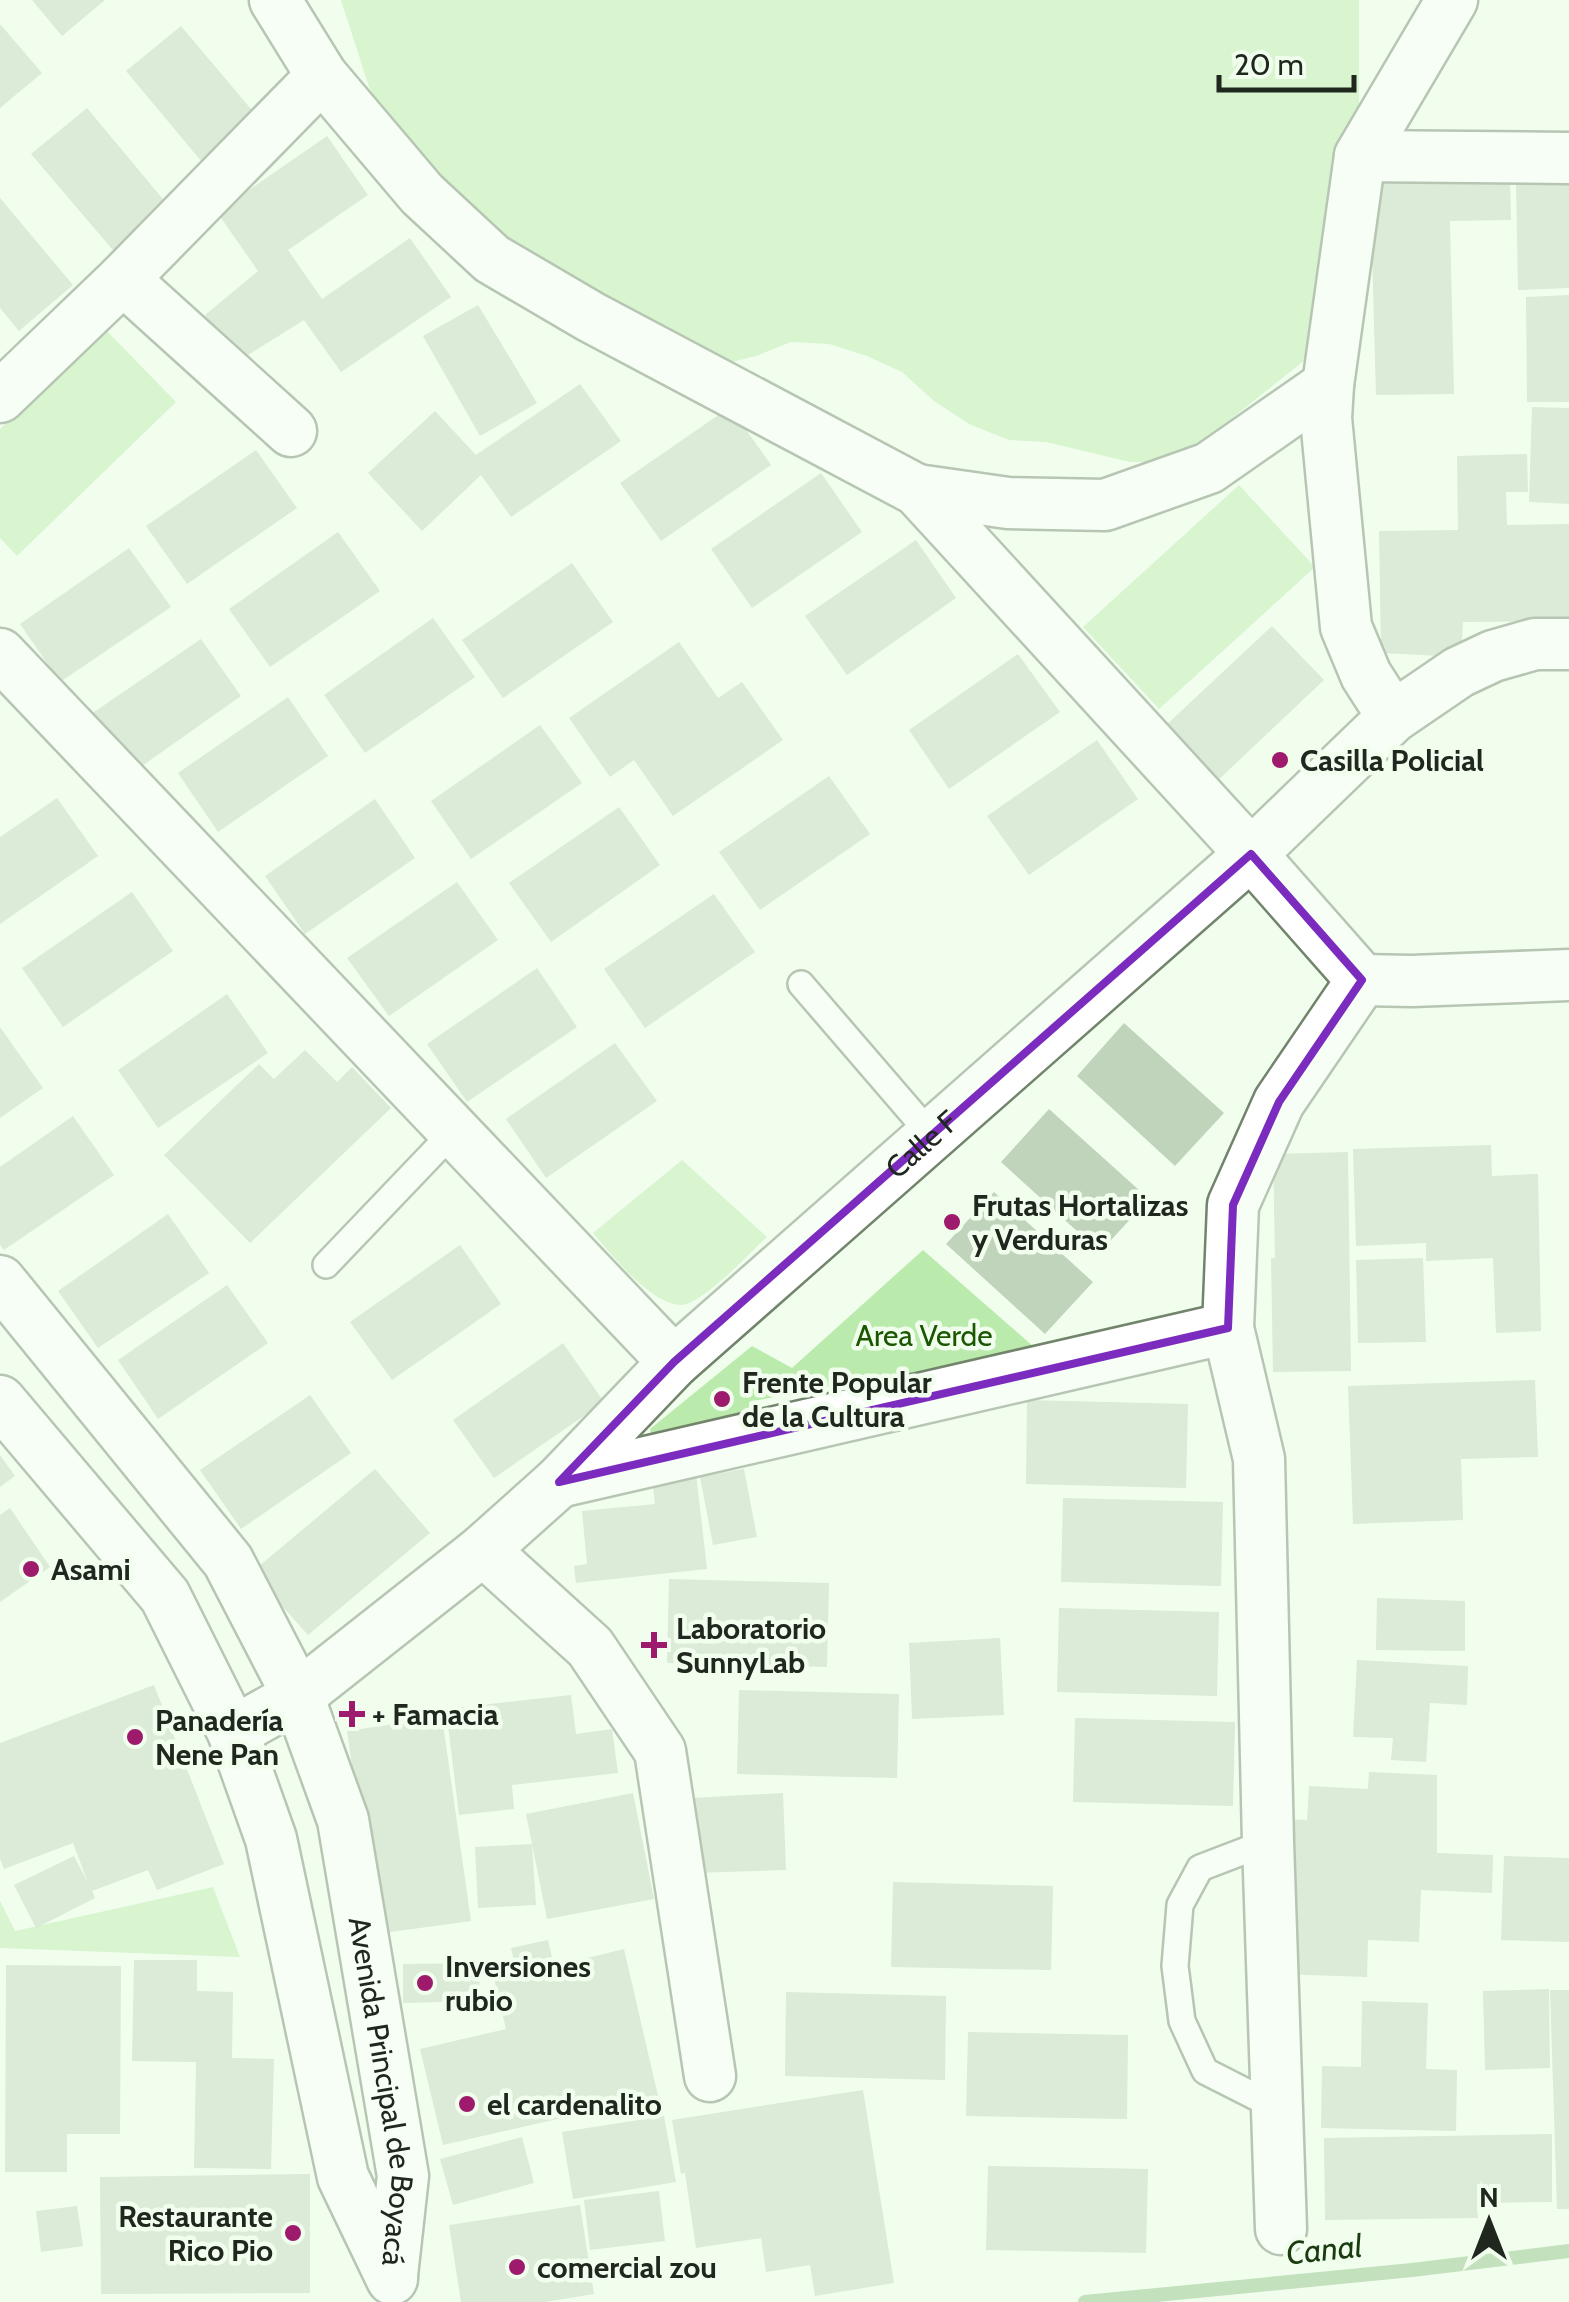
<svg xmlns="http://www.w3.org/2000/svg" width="1569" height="2302" font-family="Cabin,sans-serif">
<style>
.green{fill:#baebac}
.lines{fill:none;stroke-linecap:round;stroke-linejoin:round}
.stream{stroke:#8fbe81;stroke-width:14}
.building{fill:#c0d4bb}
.service-casing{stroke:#72846c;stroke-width:30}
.minor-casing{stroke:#72846c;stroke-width:55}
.service{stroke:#fff;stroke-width:25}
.minor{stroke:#fff;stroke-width:50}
.marked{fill:none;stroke:#7b2cbf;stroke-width:8;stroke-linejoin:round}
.poi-dot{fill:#9d1a6c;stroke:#f1feee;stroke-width:4}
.labels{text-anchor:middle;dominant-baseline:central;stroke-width:9;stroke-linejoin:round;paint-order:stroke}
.poi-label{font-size:30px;font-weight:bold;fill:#20271e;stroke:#f1feee;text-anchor:start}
.street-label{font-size:30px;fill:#20271e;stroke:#f1feee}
.park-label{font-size:30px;fill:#1b5700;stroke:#f1feee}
.water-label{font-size:32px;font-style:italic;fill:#1a3a10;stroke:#f1feee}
</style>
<rect width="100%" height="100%" fill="#f1feee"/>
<path class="green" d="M 341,0 L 1359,0 L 1359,118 L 1327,279 L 1305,360 L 1206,439 L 1169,462 L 1130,462 L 1046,442 L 1009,440 L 969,424 L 934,401 L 902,372 L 867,356 L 829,344 L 791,342 L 756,356 L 716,366 L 505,256 L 390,124 L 369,87 Z
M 104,328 L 176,402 L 17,556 L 0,538 L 0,429 Z
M 1239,485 L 1315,567 L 1159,709 L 1083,627 Z
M 682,1160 L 767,1237 C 750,1253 703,1303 682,1305 C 652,1306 610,1253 593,1233 Z
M 923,1250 L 1058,1368 L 856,1416 L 846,1383 L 749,1402 L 753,1440 L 654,1450 L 650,1429 L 752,1346 L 792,1368 Z
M 213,1887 L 240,1957 L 0,1948 L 0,1901 L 15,1931 Z"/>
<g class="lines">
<path class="stream" d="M 1085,2302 L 1412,2270 L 1569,2251"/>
</g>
<path class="building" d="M 32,0 L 105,0 L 62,36 Z
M 0,24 L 42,73 L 0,108 Z
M 181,26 L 267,128 L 212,174 L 126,71 Z
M 87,108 L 172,210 L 118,256 L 31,154 Z
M 327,136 L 368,195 L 288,250 L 322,299 L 410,238 L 451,297 L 341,372 L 304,320 L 245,357 L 221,337 L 205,315 L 258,271 L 217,212 Z
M 1510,179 L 1511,220 L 1450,221 L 1454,394 L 1376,395 L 1370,182 Z
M 1569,180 L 1569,288 L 1518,290 L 1516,181 Z
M 0,198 L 73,285 L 19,331 L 0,308 Z
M 1569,295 L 1569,402 L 1527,402 L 1526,297 Z
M 478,305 L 537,403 L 480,436 L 423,336 Z
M 580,384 L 621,441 L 511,517 L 481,475 L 422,531 L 368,473 L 435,411 L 476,455 Z
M 730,407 L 771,465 L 661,541 L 620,483 Z
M 1532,407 L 1569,408 L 1569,504 L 1529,502 Z
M 256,450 L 297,508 L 187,584 L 146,526 Z
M 1527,454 L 1528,492 L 1506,492 L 1507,525 L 1569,524 L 1569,621 L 1463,622 L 1461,657 L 1381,653 L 1379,531 L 1458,530 L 1457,456 Z
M 821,473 L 862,532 L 752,608 L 711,549 Z
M 338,532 L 380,591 L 270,667 L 229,609 Z
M 916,540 L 956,598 L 847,675 L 805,616 Z
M 129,548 L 171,607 L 60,682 L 20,624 Z
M 572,563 L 613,622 L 503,698 L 462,640 Z
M 433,618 L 475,677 L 365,753 L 324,695 Z
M 1272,626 L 1324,680 L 1215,783 L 1163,728 Z
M 201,639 L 241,696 L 132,773 L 91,714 Z
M 679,642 L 718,698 L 742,682 L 783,740 L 673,816 L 634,760 L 610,777 L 569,718 Z
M 1018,654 L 1060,712 L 949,789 L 909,730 Z
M 288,697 L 328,756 L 218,832 L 178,773 Z
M 540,725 L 582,783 L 471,859 L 431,801 Z
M 1097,740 L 1138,799 L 1029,875 L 987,816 Z
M 829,776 L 870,834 L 760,910 L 719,852 Z
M 57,798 L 98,856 L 0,924 L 0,837 Z
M 375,799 L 415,858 L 305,934 L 265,876 Z
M 619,807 L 660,865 L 551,942 L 509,883 Z
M 457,882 L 498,940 L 389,1016 L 347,958 Z
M 132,892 L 173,951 L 63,1027 L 22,968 Z
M 714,894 L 755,952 L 645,1028 L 604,969 Z
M 537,968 L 577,1027 L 467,1102 L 427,1044 Z
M 227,994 L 268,1053 L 158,1128 L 118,1070 Z
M 1124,1023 L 1224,1113 L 1175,1166 L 1077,1076 Z
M 0,1027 L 43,1088 L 0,1118 Z
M 615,1043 L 657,1101 L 546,1178 L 506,1119 Z
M 305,1050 L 337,1082 L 352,1067 L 391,1108 L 250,1243 L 164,1155 L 259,1064 L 274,1079 Z
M 1049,1109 L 1149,1199 L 1100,1252 L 1001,1162 Z
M 73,1116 L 114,1175 L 4,1250 L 0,1245 L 0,1167 Z
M 1491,1145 L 1492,1176 L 1538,1174 L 1541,1331 L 1496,1333 L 1493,1258 L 1426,1261 L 1426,1243 L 1356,1246 L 1353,1149 Z
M 1348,1152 L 1351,1371 L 1273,1372 L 1271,1258 L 1275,1258 L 1273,1154 Z
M 994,1192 L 1093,1282 L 1045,1334 L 946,1244 Z
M 168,1214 L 209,1273 L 98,1348 L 58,1291 Z
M 460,1245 L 501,1304 L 392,1380 L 350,1322 Z
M 1423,1258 L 1426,1342 L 1358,1343 L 1356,1260 Z
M 227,1285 L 268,1343 L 158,1419 L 118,1360 Z
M 563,1343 L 604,1402 L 494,1478 L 453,1420 Z
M 1535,1380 L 1538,1457 L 1461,1459 L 1463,1520 L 1353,1524 L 1348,1386 Z
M 310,1395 L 351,1453 L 241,1529 L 200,1470 Z
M 1027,1400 L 1188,1404 L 1186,1488 L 1026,1484 Z
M 0,1455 L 15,1476 L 0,1487 Z
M 375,1469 L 430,1533 L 308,1635 L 252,1572 Z
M 744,1469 L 757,1537 L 713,1545 L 700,1477 Z
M 696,1473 L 707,1569 L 576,1583 L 574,1566 L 587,1564 L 582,1511 L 655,1504 L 652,1479 Z
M 1063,1498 L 1223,1502 L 1221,1586 L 1061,1582 Z
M 10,1508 L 50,1567 L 0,1602 L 0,1515 Z
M 669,1579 L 829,1583 L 827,1667 L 667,1663 Z
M 1377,1598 L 1465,1601 L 1465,1651 L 1376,1650 Z
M 1059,1608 L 1219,1612 L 1217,1696 L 1057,1692 Z
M 1000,1638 L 1004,1715 L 912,1719 L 909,1643 Z
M 1357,1660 L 1468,1666 L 1467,1705 L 1430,1703 L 1426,1762 L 1391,1760 L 1393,1738 L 1353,1737 Z
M 154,1685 L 224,1864 L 157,1890 L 148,1870 L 92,1891 L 95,1898 L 36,1928 L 14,1885 L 74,1856 L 88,1883 L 73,1843 L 4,1869 L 0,1859 L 0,1743 Z
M 739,1690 L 899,1694 L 897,1778 L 737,1774 Z
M 571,1695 L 576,1734 L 612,1729 L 618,1773 L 512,1785 L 514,1809 L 459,1815 L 446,1709 Z
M 442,1717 L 471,1921 L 376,1934 L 347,1731 Z
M 1075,1718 L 1235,1722 L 1233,1806 L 1073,1802 Z
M 1369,1772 L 1437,1775 L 1437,1853 L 1493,1855 L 1492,1893 L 1421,1890 L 1419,1942 L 1368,1940 L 1367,1977 L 1278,1974 L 1284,1819 L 1307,1820 L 1309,1786 L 1368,1789 Z
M 633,1793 L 654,1899 L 547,1919 L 526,1814 Z
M 783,1793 L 786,1870 L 694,1873 L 691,1798 Z
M 532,1844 L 536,1905 L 478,1908 L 475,1847 Z
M 1504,1856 L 1569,1858 L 1569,1942 L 1501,1940 Z
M 893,1882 L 1053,1886 L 1051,1970 L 891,1967 Z
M 548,1940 L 554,1966 L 624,1949 L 658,2096 L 443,2145 L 420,2049 L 506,2029 L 492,1970 L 515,1965 L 511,1948 Z
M 134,1960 L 197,1960 L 197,1991 L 233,1992 L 232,2058 L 274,2059 L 271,2169 L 194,2168 L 196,2062 L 132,2061 Z
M 479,1963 L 480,2001 L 403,2003 L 403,1964 Z
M 6,1965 L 121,1966 L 120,2134 L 67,2134 L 67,2172 L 5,2172 Z
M 1549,1989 L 1550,2068 L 1485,2070 L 1483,1991 Z
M 1550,1990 L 1569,1990 L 1569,2209 L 1557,2209 Z
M 786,1992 L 946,1996 L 945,2080 L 785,2076 Z
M 1362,2001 L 1428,2003 L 1426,2069 L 1457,2070 L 1456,2131 L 1321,2128 L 1322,2066 L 1361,2067 Z
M 968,2032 L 1128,2035 L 1127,2119 L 966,2116 Z
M 863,2090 L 894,2283 L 815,2296 L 810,2265 L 766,2272 L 761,2238 L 696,2248 L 685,2173 L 681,2174 L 672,2120 Z
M 664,2116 L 676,2182 L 573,2199 L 562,2132 Z
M 1552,2134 L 1552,2202 L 1477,2203 L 1478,2218 L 1325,2220 L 1324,2138 Z
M 522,2137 L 534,2183 L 453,2205 L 440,2159 Z
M 988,2166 L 1148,2169 L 1146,2253 L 986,2250 Z
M 310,2174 L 310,2293 L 101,2294 L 100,2177 Z
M 659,2191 L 665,2241 L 590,2250 L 584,2200 Z
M 580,2205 L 594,2294 L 545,2302 L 461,2302 L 449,2225 Z
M 77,2206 L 83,2246 L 41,2252 L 36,2211 Z"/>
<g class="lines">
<g class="service-casing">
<path id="service" d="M 801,984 L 931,1135
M 326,1265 L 454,1131
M 1268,1842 L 1200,1868 L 1180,1905 L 1175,1966 L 1182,2021 L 1205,2071 L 1276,2107"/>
</g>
<g class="minor-casing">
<g id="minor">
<path d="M 275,0 L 322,76 L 422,194 L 492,259 L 591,317 L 917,490 L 1251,854 L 1362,980 L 1412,981 L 1569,975"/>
<path d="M 1360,156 L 1569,158"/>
<path d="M 123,279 L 291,431"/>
<path d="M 0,397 L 123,279 L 322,76"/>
<path d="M 917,490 L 1008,503 L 1105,505 L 1209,468 L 1328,385"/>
<path d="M 0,654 L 674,1362"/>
<path d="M 1393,717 L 1366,675 L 1346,627 L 1326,418 L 1328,385 L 1360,156 L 1452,0"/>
<path id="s1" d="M 0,1281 L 228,1561 L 298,1696 L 343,1820 L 403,2176 L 392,2275"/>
<path d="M 0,1401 L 165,1596 L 233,1732 L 271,1839 L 343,2177 L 392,2279"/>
<path d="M 559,1482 L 1228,1328"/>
<path d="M 483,1550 L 590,1647 L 660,1751 L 710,2076"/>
<path id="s2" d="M 233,1732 L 298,1696 L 483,1550 L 559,1482 L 674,1362 L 1251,854 L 1393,717 L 1459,672 L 1493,656 L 1535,644 L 1569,644"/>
<path d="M 1281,2229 L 1268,1842 L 1259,1459 L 1228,1328 L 1233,1205 L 1279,1102 L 1362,980"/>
</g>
</g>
<use href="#service" class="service"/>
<use href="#minor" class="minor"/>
</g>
<path d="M0 0H1569V2302H0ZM 1251,854 L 1362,980 L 1279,1102 L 1233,1205 L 1228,1328 L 559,1482 L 674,1362 Z" fill="#f1feee" fill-opacity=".55" fill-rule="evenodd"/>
<path class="marked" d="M 1251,854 L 1362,980 L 1279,1102 L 1233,1205 L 1228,1328 L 559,1482 L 674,1362 Z"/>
<g class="poi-dot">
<circle cx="1280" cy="760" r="10"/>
<circle cx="952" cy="1222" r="10"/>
<circle cx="722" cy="1399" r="10"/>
<circle cx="31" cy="1569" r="10"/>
<path d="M649 1630h10v10h10v10h-10v10h-10v-10h-10v-10h10z"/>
<path d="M347 1699h10v10h10v10h-10v10h-10v-10h-10v-10h10z"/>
<circle cx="135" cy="1737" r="10"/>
<circle cx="425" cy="1983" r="10"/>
<circle cx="467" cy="2104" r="10"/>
<circle cx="293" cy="2233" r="10"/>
<circle cx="517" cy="2267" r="10"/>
</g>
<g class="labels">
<g class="poi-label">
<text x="1300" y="760">Casilla Policial</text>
<text x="972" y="1205">Frutas Hortalizas<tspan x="972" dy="34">y Verduras</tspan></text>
<text x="742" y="1382">Frente Popular<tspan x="742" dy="34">de la Cultura</tspan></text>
<text x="51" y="1569">Asami</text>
<text x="676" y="1628">Laboratorio<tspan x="676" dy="34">SunnyLab</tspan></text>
<text x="372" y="1714">+ Famacia</text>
<text x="155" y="1720">Panadería<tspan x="155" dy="34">Nene Pan</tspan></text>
<text x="445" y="1966">Inversiones<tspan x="445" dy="34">rubio</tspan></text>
<text x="487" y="2104">el cardenalito</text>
<text x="273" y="2216" text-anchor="end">Restaurante<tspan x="273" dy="34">Rico Pio</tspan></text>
<text x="537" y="2267">comercial zou</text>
</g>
<g class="street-label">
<text stroke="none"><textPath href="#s2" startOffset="908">Calle F</textPath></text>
<text stroke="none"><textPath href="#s1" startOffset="920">Avenida Principal de Boyacá</textPath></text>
</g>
<g class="park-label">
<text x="924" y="1335">Area Verde</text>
</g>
<g class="water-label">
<text transform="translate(1324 2249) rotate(-6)">Canal</text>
</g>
</g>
<g transform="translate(1489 2222)" stroke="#f1feee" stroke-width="8" paint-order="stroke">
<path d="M0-8L18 38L0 25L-18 38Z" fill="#20271e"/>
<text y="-15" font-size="28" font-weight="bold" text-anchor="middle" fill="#20271e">N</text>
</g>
<path d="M1219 75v15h135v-15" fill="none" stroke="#20271e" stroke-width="5"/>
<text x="1234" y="75" font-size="30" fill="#20271e" stroke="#f1feee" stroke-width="8" paint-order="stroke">20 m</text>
</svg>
